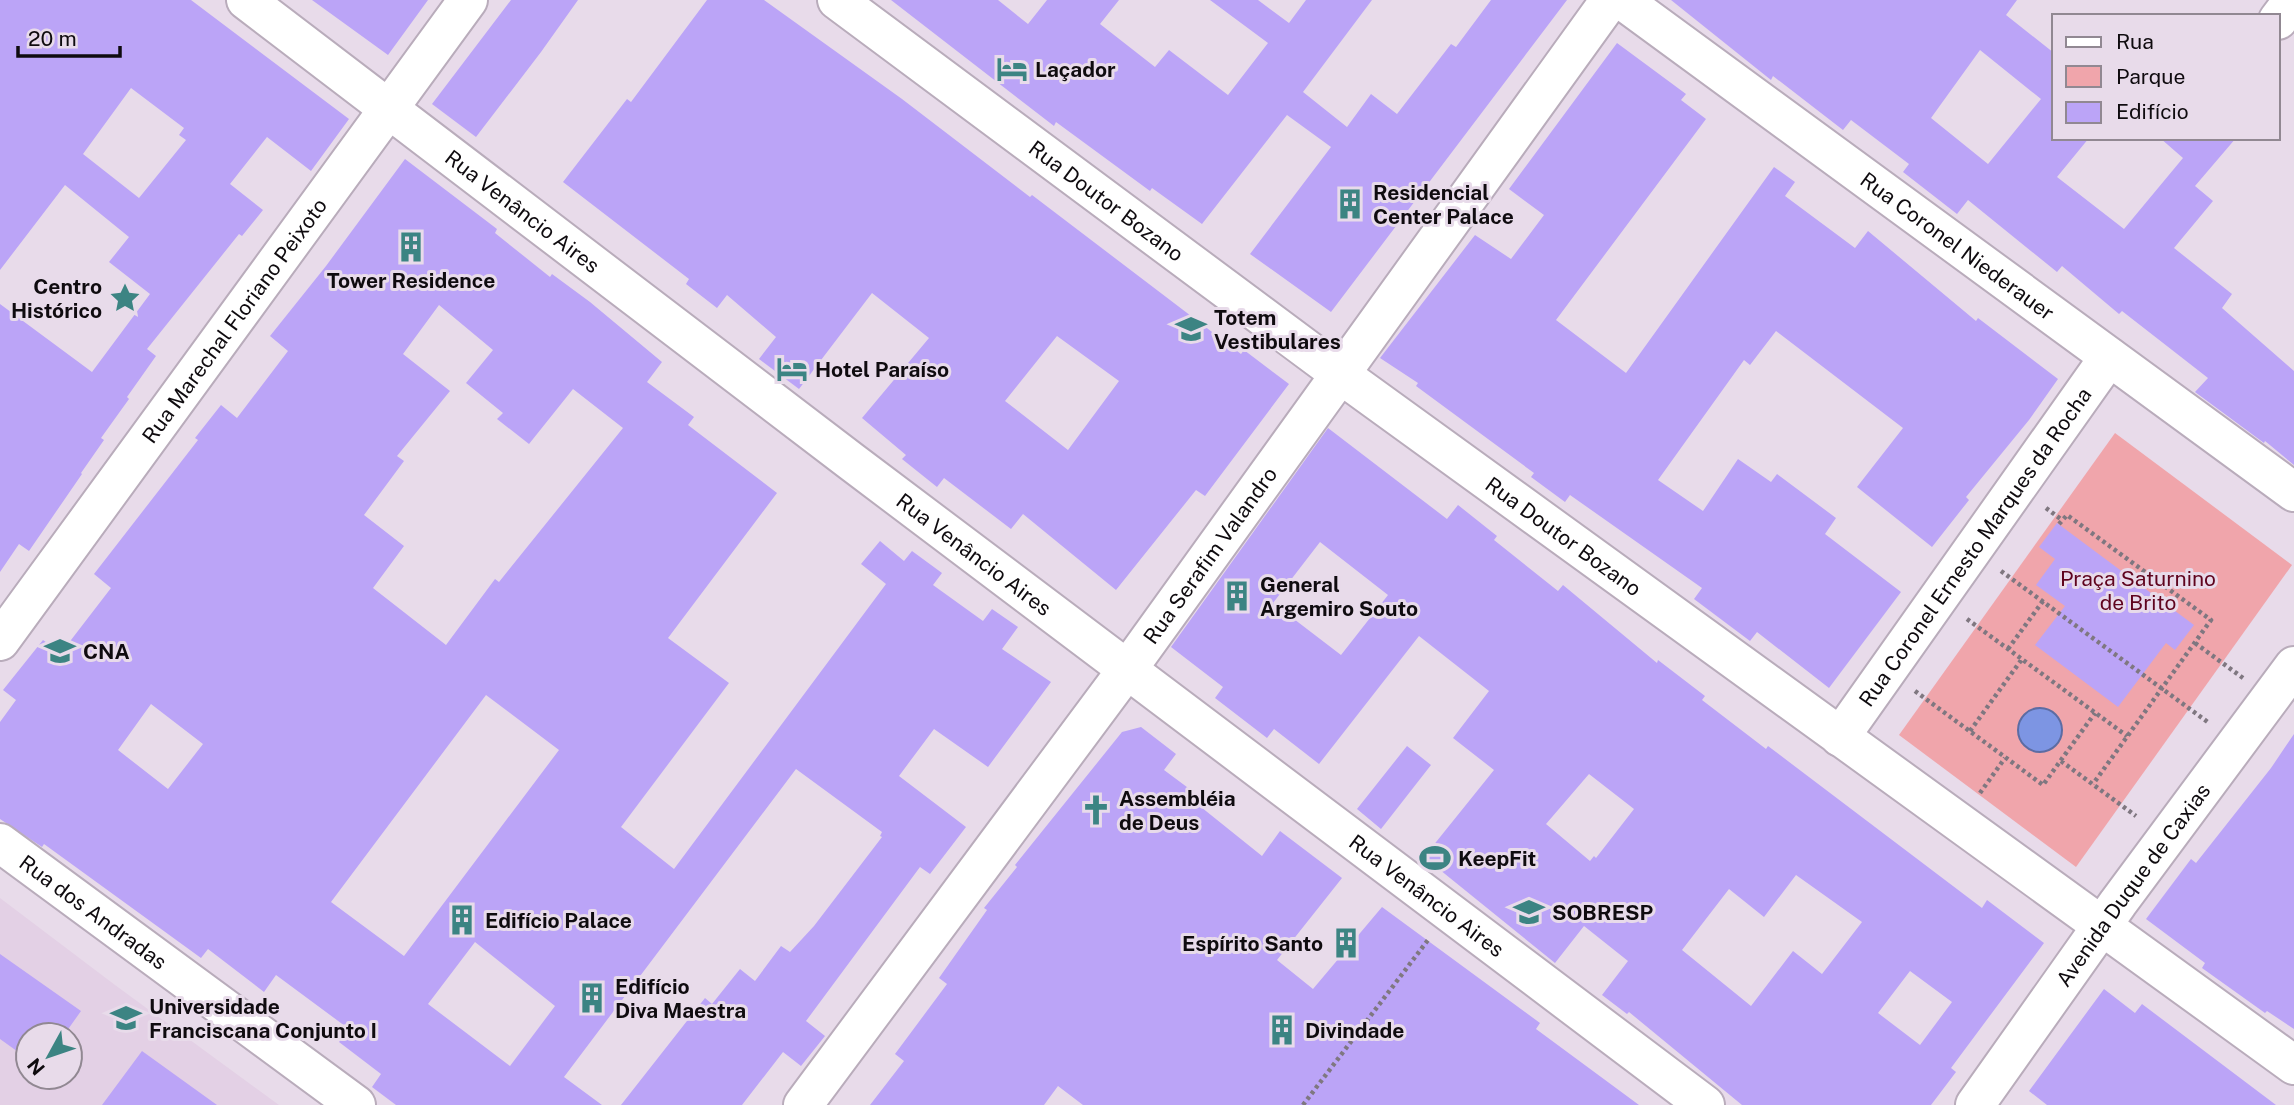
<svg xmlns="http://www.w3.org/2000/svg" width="2294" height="1105" font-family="'Public Sans',sans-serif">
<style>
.built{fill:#e3d0e5;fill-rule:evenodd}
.green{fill:#f0a5ab}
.water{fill:#7d95e3;stroke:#5c6ca3;stroke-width:2}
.building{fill:#bba4f7;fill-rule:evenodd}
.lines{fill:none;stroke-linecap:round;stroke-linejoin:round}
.minor-casing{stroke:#b9acbb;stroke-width:42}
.path{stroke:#7f7780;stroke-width:4.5;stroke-dasharray:3.5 3.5;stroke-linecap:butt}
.minor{stroke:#fff;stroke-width:38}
.labels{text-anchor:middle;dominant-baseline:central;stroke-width:6;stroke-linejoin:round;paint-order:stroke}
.poi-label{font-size:21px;font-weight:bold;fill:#0f0b0f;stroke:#e8dbea;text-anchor:start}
.street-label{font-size:21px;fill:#0f0b0f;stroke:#e8dbea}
.park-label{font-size:21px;fill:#5f041e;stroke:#e8dbea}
</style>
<rect width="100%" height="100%" fill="#e8dbea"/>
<path class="built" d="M 0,898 L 115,985 L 279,1105 L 0,1105 ZM 28,1035 L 70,1035 L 70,1077 L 28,1077 Z"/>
<path class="green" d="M 2115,433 L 2292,565 L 2076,867 L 1899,735 Z"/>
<path class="water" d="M2018 730a22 22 0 1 1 44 0a22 22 0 1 1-44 0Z"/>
<path class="building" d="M 0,0 L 191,0 L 349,119 L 311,171 L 267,137 L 230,184 L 263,210 L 242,236 L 239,234 L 147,349 L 156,356 L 127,397 L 129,399 L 101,438 L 104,440 L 81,473 L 82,474 L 29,551 L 19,544 L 0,572 L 0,304 L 92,372 L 150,294 L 109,262 L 129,237 L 65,185 L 0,270 ZM 131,88 L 184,128 L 179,135 L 186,140 L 139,198 L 83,154 Z
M 312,0 L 428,0 L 388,55 Z
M 511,0 L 578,0 L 541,52 L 476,137 L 432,104 Z
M 707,0 L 764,0 L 902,99 L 1030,197 L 1032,195 L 1241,354 L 1244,350 L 1289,384 L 1205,496 L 1196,490 L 1116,590 L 1023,514 L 1011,529 L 944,478 L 937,487 L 902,459 L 906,455 L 862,418 L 929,338 L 872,293 L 799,389 L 759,359 L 776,337 L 727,295 L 717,308 L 686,284 L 689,279 L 563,182 L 627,99 L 631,102 ZM 1057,336 L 1119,381 L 1068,450 L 1005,401 Z
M 891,0 L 998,0 L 1028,24 L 1047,0 L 1119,0 L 1100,24 L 1155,67 L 1169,50 L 1228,95 L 1268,43 L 1210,0 L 1258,0 L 1289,23 L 1306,0 L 1372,0 L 1303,92 L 1347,127 L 1371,94 L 1397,114 L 1451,44 L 1456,47 L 1491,0 L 1567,0 L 1331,312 L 1250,254 L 1331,147 L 1287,115 L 1202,224 L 1152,188 L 1150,191 L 1056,122 L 1054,126 Z
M 1671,0 L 2017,0 L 2006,15 L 2054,53 L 2054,138 L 2089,138 L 2057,177 L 2124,229 L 2183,158 L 2160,138 L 2236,138 L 2195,186 L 2213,201 L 2174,248 L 2232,294 L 2222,308 L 2294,371 L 2294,465 L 2265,441 L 2264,443 L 2195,392 L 2208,378 L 2122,311 L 2119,314 L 2062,266 L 2057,272 L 1968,200 L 1957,214 L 1903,172 L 1909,164 L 1851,120 L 1843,130 L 1773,76 L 1771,80 ZM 1980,50 L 2041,99 L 1988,164 L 1931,118 Z
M 1617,43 L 1686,94 L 1681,100 L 1706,119 L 1556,320 L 1626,373 L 1774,167 L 1795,182 L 1785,196 L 1855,248 L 1868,231 L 1976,321 L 1978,318 L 2058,379 L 2029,420 L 1966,497 L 1969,500 L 1932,547 L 1857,487 L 1903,428 L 1776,331 L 1750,365 L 1744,360 L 1658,480 L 1703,511 L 1738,459 L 1771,482 L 1777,474 L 1836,518 L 1825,534 L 1901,592 L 1829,688 L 1757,632 L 1750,641 L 1694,599 L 1702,588 L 1570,495 L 1565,502 L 1531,477 L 1534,473 L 1416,386 L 1418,383 L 1380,358 L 1475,235 L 1511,259 L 1544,215 L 1509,189 Z
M 405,159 L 497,229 L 495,233 L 550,277 L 552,274 L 590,302 L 662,362 L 647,382 L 694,417 L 688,425 L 777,493 L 668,638 L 729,683 L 621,827 L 674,869 L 886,584 L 861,564 L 880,541 L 904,561 L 912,551 L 942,573 L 933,585 L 983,621 L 992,609 L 1018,627 L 1002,649 L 1051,682 L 988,767 L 934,729 L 899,776 L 966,827 L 930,874 L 920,867 L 806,1021 L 825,1036 L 801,1066 L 783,1052 L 742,1105 L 621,1105 L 705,998 L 712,1004 L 740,969 L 755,981 L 781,946 L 790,952 L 814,926 L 882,837 L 880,836 L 882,832 L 796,769 L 564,1077 L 602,1105 L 396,1105 L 372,1087 L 381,1074 L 339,1042 L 349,1029 L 276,975 L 264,992 L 208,949 L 201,958 L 44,844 L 42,847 L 0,819 L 0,722 L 16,700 L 3,690 L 43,640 L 61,653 L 111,588 L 94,574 L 198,440 L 195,438 L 221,405 L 237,418 L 288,351 L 270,336 L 326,266 ZM 439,305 L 493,350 L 466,383 L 503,413 L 497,419 L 529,444 L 573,389 L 623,428 L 499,582 L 495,579 L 446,645 L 373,588 L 404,546 L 364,515 L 404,461 L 397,456 L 450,391 L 403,354 ZM 486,695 L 559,750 L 404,956 L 331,902 ZM 151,704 L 203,744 L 168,789 L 118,750 ZM 475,942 L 555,1006 L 510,1066 L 428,1004 Z
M 1328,428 L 1447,519 L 1458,505 L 1497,536 L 1494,540 L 1558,591 L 1563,585 L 1657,663 L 1658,660 L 1705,696 L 1702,700 L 1766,749 L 1768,746 L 1982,908 L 1987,900 L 2044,943 L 1951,1068 L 1956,1072 L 1931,1105 L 1742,1105 L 1629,1012 L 1627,1014 L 1602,995 L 1628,961 L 1584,926 L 1555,963 L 1424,857 L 1494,770 L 1453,738 L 1489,691 L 1419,636 L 1319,764 L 1274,729 L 1267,738 L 1215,698 L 1223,687 L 1171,647 ZM 1320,542 L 1388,595 L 1341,655 L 1273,603 ZM 1589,774 L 1634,809 L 1596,858 L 1594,856 L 1590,861 L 1546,824 ZM 1796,875 L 1862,922 L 1822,974 L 1793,951 L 1751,1006 L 1682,950 L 1729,889 L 1764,917 ZM 1910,971 L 1952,1002 L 1920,1045 L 1878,1013 Z
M 2057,523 L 2194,625 L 2175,650 L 2166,643 L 2118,707 L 2035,645 L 2065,606 L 2036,585 L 2055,559 L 2039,547 Z
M 1141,727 L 1176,754 L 1164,770 L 1195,793 L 1191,799 L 1262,856 L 1280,831 L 1342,878 L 1277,960 L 1313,989 L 1382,907 L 1540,1023 L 1536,1029 L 1639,1105 L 1083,1105 L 1058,1086 L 1044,1105 L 870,1105 L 904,1061 L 895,1054 L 947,984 L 939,978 L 987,910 L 984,908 L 1017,867 L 1015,865 L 1122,732 Z
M 2294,734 L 2294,1029 L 2267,1011 L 2265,1013 L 2202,968 L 2205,963 L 2146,919 L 2191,859 L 2196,863 L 2271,768 Z
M 1407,746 L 1431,765 L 1381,829 L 1357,809 Z
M 0,954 L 81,1011 L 64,1035 L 28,1035 L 28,1059 L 0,1039 Z
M 2104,989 L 2135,1013 L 2142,1004 L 2276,1105 L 2047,1105 L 2029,1091 Z
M 142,1051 L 217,1105 L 102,1105 Z"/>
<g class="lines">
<g class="minor-casing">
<g id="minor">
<path id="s1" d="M 246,0 L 852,462 L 1705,1105"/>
<path id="s2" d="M 837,0 L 1340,374 L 2294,1065"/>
<path id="s3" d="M 1622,0 L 2294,492"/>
<path d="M 2278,20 L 2293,0"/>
<path id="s4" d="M 0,641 L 468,0"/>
<path id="s5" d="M 1840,737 L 2109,357"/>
<path id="s6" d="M 0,843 L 356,1105"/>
<path id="s7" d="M 803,1105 L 1140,652 L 1610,0"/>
<path id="s8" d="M 1975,1105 L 2118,903 L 2294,666"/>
</g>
</g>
<path class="path" d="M 2046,508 L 2062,520
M 2059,524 L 2067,515 L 2211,620 L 2093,784
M 2001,571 L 2209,723
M 1967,619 L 2127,736
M 2195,643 L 2243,678
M 2008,649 L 2043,601
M 1915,691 L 2043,785 L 2095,713
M 1970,731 L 2022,659
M 2061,761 L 2136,816
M 1980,793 L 2005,758
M 1303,1105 L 1428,940"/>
<use href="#minor" class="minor"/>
</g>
<defs>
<g id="hotel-bare" transform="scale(2.415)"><path d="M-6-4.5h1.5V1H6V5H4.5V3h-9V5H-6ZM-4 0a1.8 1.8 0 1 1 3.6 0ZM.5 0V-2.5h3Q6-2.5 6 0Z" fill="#3c8483" stroke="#e8dbea" stroke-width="2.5" paint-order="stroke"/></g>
<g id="building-bare" transform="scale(2.415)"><path d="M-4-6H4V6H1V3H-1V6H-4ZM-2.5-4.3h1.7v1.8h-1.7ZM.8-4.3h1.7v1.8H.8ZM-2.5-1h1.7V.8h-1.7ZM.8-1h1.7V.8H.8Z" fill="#3c8483" stroke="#e8dbea" stroke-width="2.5" paint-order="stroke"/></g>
<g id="sight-bare" transform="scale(2.415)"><path d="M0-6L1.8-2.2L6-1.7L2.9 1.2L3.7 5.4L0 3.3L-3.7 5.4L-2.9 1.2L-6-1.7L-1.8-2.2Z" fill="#3c8483" stroke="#e8dbea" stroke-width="2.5" paint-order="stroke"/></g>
<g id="school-bare" transform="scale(2.415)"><path d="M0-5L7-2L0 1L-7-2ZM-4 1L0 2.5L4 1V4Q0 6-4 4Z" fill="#3c8483" stroke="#e8dbea" stroke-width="2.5" paint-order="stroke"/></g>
<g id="church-bare" transform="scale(2.415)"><path d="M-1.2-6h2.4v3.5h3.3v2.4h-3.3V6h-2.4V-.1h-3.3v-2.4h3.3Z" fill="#3c8483" stroke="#e8dbea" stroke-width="2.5" paint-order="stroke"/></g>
<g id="stadium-bare" transform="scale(2.415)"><path d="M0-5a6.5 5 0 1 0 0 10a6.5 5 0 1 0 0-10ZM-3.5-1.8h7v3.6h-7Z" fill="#3c8483" stroke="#e8dbea" stroke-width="2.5" paint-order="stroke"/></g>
<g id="university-bare" transform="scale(2.415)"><path d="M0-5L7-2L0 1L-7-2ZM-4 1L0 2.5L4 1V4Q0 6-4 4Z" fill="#3c8483" stroke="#e8dbea" stroke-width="2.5" paint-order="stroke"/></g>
</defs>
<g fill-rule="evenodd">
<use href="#hotel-bare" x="1012" y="69"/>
<use href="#building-bare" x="1350" y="204"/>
<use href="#building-bare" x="411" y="247"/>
<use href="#sight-bare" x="125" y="298"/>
<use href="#school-bare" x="1191" y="329"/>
<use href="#hotel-bare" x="792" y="369"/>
<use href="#building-bare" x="1237" y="596"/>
<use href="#school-bare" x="60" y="651"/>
<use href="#church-bare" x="1096" y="810"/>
<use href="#stadium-bare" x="1435" y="858"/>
<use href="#university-bare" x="1529" y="912"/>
<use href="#building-bare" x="462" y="920"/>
<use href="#building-bare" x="1346" y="943"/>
<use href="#building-bare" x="592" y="998"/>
<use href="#university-bare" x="126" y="1018"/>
<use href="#building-bare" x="1282" y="1030"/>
</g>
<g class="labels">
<g class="poi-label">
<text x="1035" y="69">Laçador</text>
<text x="1373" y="192">Residencial<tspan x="1373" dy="24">Center Palace</tspan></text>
<text x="411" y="280" text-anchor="middle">Tower Residence</text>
<text x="102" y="286" text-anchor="end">Centro<tspan x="102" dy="24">Histórico</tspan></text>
<text x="1214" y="317">Totem<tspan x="1214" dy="24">Vestibulares</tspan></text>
<text x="815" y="369">Hotel Paraíso</text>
<text x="1260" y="584">General<tspan x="1260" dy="24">Argemiro Souto</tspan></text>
<text x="83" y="651">CNA</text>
<text x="1119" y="798">Assembléia<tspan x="1119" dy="24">de Deus</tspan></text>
<text x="1458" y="858">KeepFit</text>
<text x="1552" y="912">SOBRESP</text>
<text x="485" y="920">Edifício Palace</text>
<text x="1323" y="943" text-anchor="end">Espírito Santo</text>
<text x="615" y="986">Edifício<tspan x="615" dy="24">Diva Maestra</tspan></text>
<text x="149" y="1006">Universidade<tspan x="149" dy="24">Franciscana Conjunto I</tspan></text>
<text x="1305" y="1030">Divindade</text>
</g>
<g class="street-label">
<text stroke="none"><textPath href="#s2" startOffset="336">Rua Doutor Bozano</textPath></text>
<text stroke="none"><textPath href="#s1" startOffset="348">Rua Venâncio Aires</textPath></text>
<text stroke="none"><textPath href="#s3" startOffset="416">Rua Coronel Niederauer</textPath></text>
<text stroke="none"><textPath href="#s4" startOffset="397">Rua Marechal Floriano Peixoto</textPath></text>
<text stroke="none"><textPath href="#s2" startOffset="903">Rua Doutor Bozano</textPath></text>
<text stroke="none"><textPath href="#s5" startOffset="233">Rua Coronel Ernesto Marques da Rocha</textPath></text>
<text stroke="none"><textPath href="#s1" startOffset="915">Rua Venâncio Aires</textPath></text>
<text stroke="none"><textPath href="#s7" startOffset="684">Rua Serafim Valandro</textPath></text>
<text stroke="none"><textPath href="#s8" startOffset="271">Avenida Duque de Caxias</textPath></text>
<text stroke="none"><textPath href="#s1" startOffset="1482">Rua Venâncio Aires</textPath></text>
<text stroke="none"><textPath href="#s6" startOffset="116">Rua dos Andradas</textPath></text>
</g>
<g class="park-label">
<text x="2138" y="578">Praça Saturnino<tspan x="2138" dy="24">de Brito</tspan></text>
</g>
</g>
<rect x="2052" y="14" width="228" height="126" fill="#e8dbea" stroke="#918892" stroke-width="2"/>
<rect x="2066" y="37" width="35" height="10" fill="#ffffff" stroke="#918892" stroke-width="2"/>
<text x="2116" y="49" font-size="21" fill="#0f0b0f">Rua</text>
<rect x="2066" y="66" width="35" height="21" fill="#f0a5ab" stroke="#918892" stroke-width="2"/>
<text x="2116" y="84" font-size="21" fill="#0f0b0f">Parque</text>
<rect x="2066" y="102" width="35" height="21" fill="#bba4f7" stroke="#918892" stroke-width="2"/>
<text x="2116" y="119" font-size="21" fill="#0f0b0f">Edifício</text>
<g transform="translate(49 1056) rotate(230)"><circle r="33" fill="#e8dbea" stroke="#918892" stroke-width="2"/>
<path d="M0-5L12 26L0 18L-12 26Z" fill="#3c8483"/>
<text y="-10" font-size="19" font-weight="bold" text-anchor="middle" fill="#0f0b0f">N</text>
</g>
<path d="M18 46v10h102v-10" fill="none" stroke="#0f0b0f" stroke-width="3.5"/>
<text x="28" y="46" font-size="21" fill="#0f0b0f" stroke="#e8dbea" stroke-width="5" paint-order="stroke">20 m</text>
</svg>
